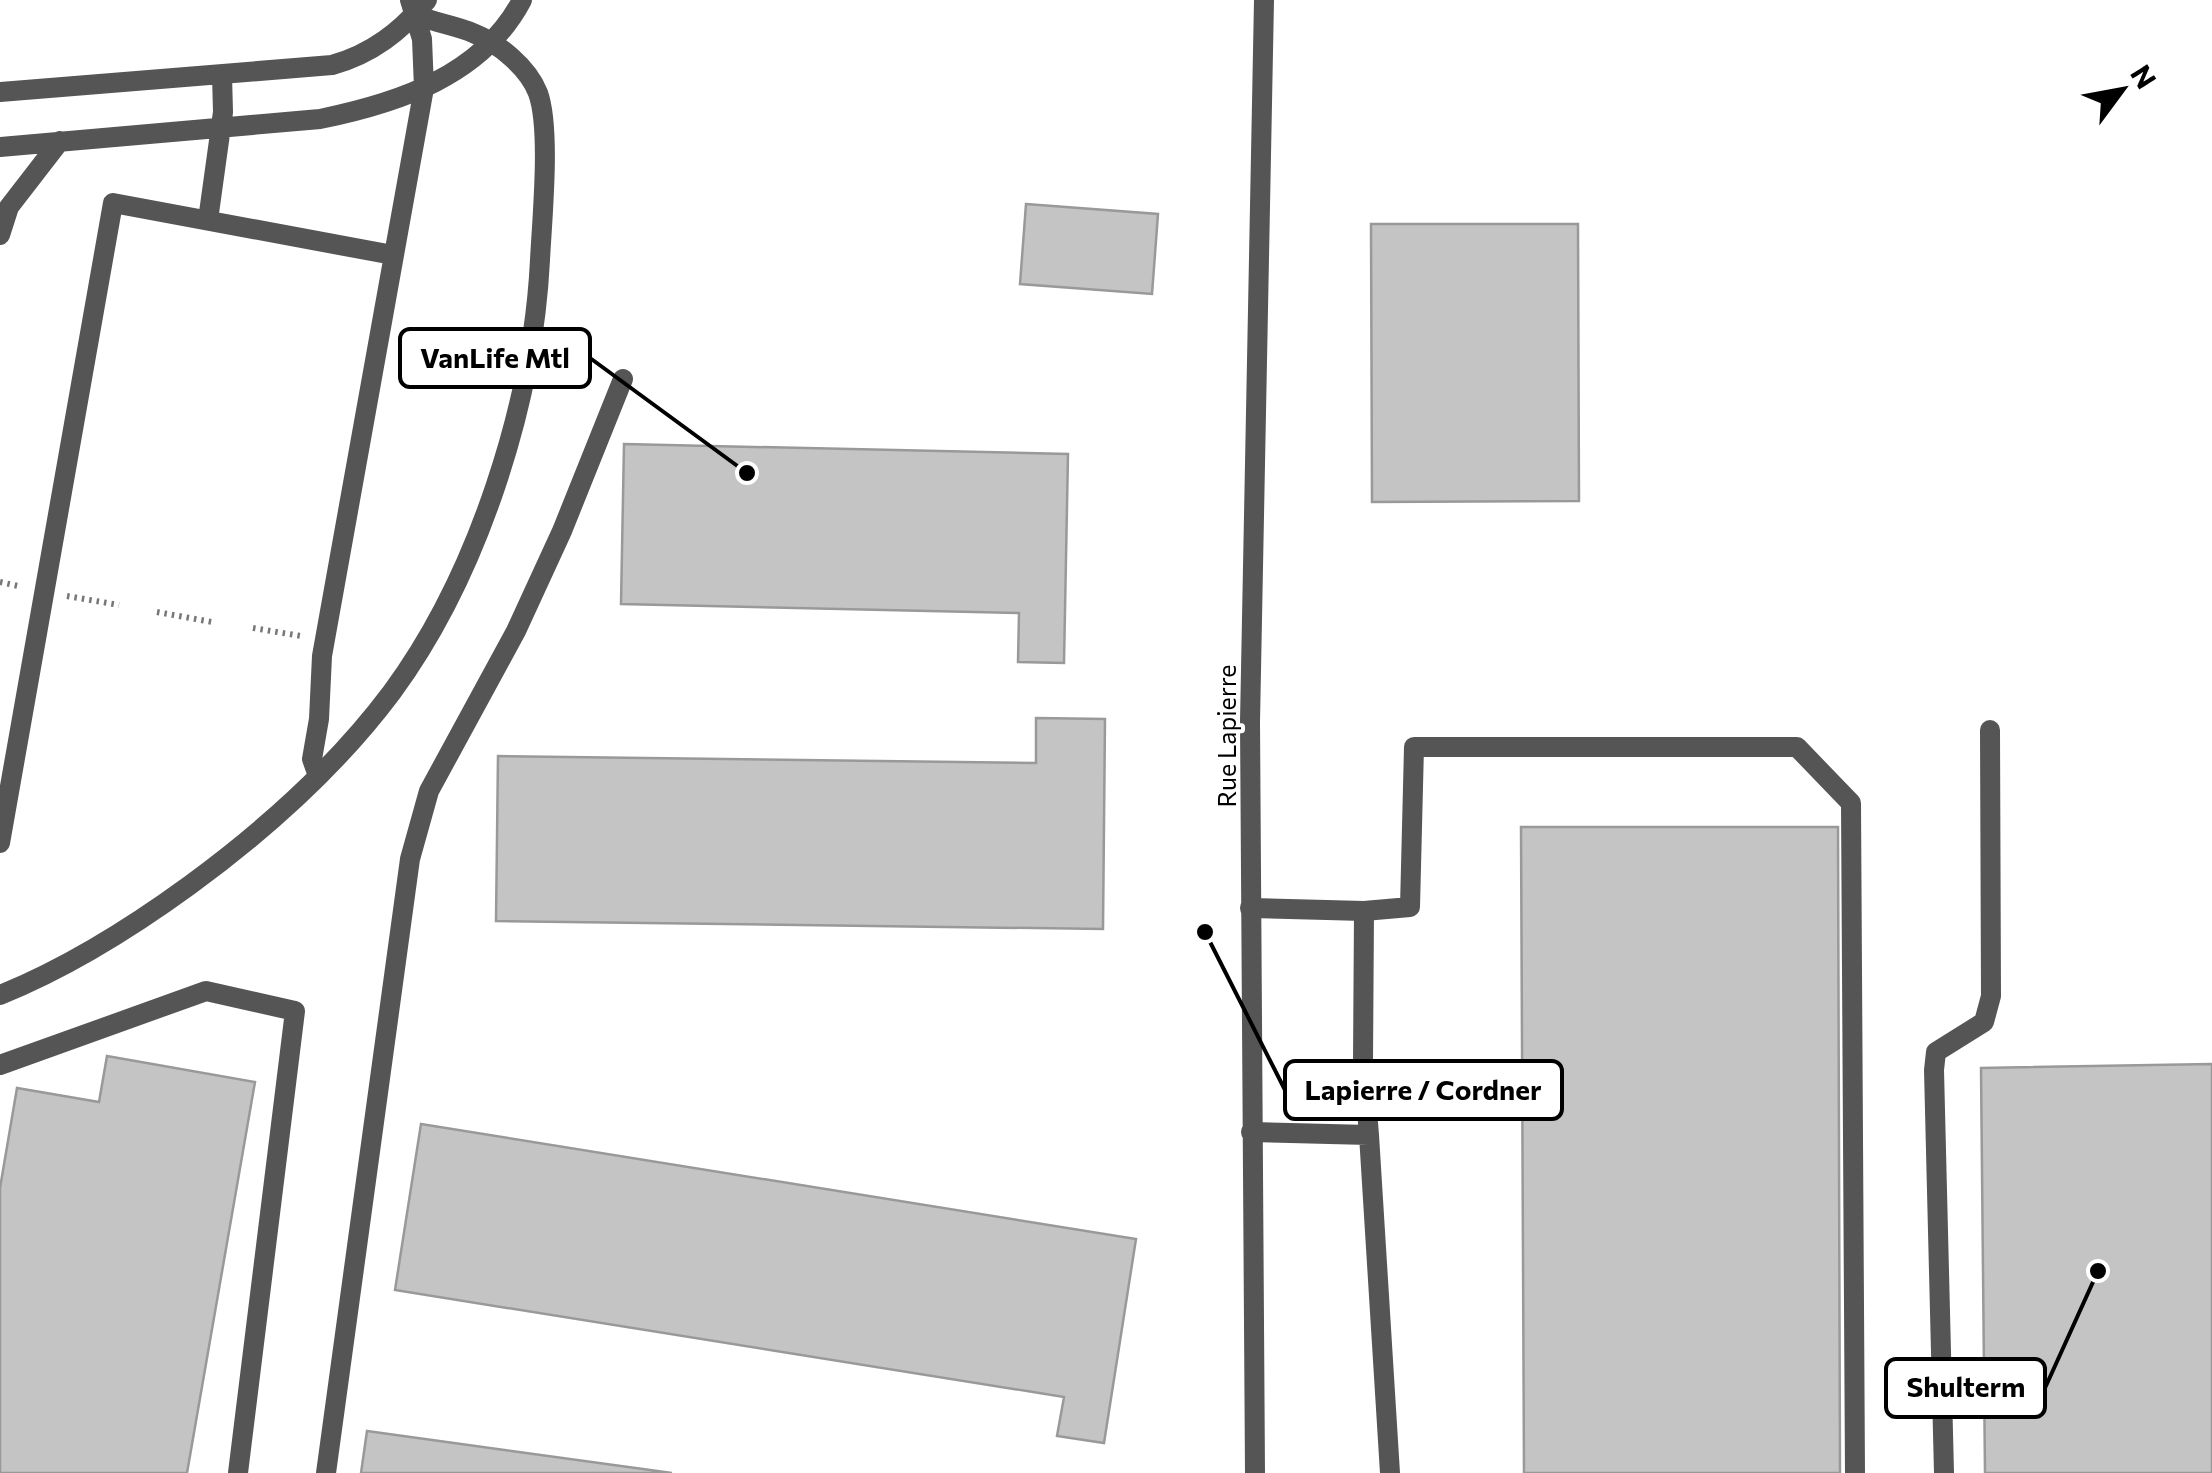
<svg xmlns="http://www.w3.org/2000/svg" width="2212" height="1473" font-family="Commissioner,sans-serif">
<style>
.building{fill:#c4c4c4;stroke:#999;stroke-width:2.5}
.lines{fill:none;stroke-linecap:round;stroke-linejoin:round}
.path{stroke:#777;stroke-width:6;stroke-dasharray:2.5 5;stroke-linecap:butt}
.service{stroke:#555;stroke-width:20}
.tertiary{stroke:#555;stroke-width:20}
.labels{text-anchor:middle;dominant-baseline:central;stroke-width:8;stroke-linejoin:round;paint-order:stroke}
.street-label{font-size:25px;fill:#000;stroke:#fff}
.leader{fill:none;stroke:#000;stroke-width:4}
.callout-dot{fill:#000;stroke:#fff;stroke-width:4}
.callout{fill:#fff;stroke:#000;stroke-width:4}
.callout-label{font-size:28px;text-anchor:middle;font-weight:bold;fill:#000}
</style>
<rect width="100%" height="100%" fill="#fff"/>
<path class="building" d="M 1026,204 L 1158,214 L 1152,294 L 1020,284 Z
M 1371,224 L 1578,224 L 1579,501 L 1372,502 Z
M 624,444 L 1068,454 L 1064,663 L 1018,662 L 1019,613 L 621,604 Z
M 1036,718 L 1105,719 L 1103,929 L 496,921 L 498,756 L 1036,763 Z
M 1521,827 L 1838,827 L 1840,1473 L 1524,1473 Z
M 107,1056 L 255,1082 L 187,1473 L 0,1473 L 0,1188 L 17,1088 L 99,1102 Z
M 2212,1064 L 2212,1473 L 1985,1473 L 1981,1068 Z
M 421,1124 L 1136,1239 L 1104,1443 L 1057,1436 L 1064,1397 L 395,1290 Z
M 367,1431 L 672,1473 L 361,1473 Z"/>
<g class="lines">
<path class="path" d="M 0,582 L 18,586
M 67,596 L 119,605
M 157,612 L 212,622
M 253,628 L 301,636"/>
<path class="service" d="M 0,92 L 332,65 C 372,54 401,31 427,0
M 0,147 L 320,119 C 398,103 482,76 522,0
M 208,220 L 223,112 L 222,75
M 0,235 L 9,207 L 60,141
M 318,776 L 312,759 L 319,719 L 322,656 L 424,88 L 422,39 L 410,0
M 0,843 L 113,203 L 393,255
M 1250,908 L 1364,911 L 1410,907 L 1414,747 L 1797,747 L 1851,803 L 1855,1473
M 1364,911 L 1363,1061 L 1369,1135
M 0,995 C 67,968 131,928 190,885 C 265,830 336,767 392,692 C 478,575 533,403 540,260 C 542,219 551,129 538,93 C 528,67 498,43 473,33 C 454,25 434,23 415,14
M 0,1065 L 206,991 L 295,1011 L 238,1473
M 1251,1132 L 1369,1135 L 1390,1473
M 326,1473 L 410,859 L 429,791 L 516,631 L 562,531 L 623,379
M 1944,1473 L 1934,1070 L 1936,1052 L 1984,1022 L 1991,996 L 1990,730"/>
<path class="tertiary" d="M 1255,1473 L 1250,722 L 1264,0"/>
</g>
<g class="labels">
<g class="street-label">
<text transform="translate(1226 736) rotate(-90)">Rue Lapierre</text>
</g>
</g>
<path class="leader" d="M747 473L590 358M1205 932L1285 1090M2098 1271L2045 1388"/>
<g class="callout-dot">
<circle cx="747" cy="473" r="10"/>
<circle cx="1205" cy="932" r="10"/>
<circle cx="2098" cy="1271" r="10"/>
</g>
<g class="callout">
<rect x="400" y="329" width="190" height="58" rx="10"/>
<rect x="1285" y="1061" width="277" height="58" rx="10"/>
<rect x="1886" y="1359" width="159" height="58" rx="10"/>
</g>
<g class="callout-label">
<text x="495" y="368">VanLife Mtl</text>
<text x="1423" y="1100">Lapierre / Cordner</text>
<text x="1966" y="1397">Shulterm</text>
</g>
<g transform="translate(2122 90) rotate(58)" stroke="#ffffff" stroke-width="8" paint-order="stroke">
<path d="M0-8L18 38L0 25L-18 38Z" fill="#000000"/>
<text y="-15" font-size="28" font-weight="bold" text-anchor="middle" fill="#000000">N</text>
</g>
</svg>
